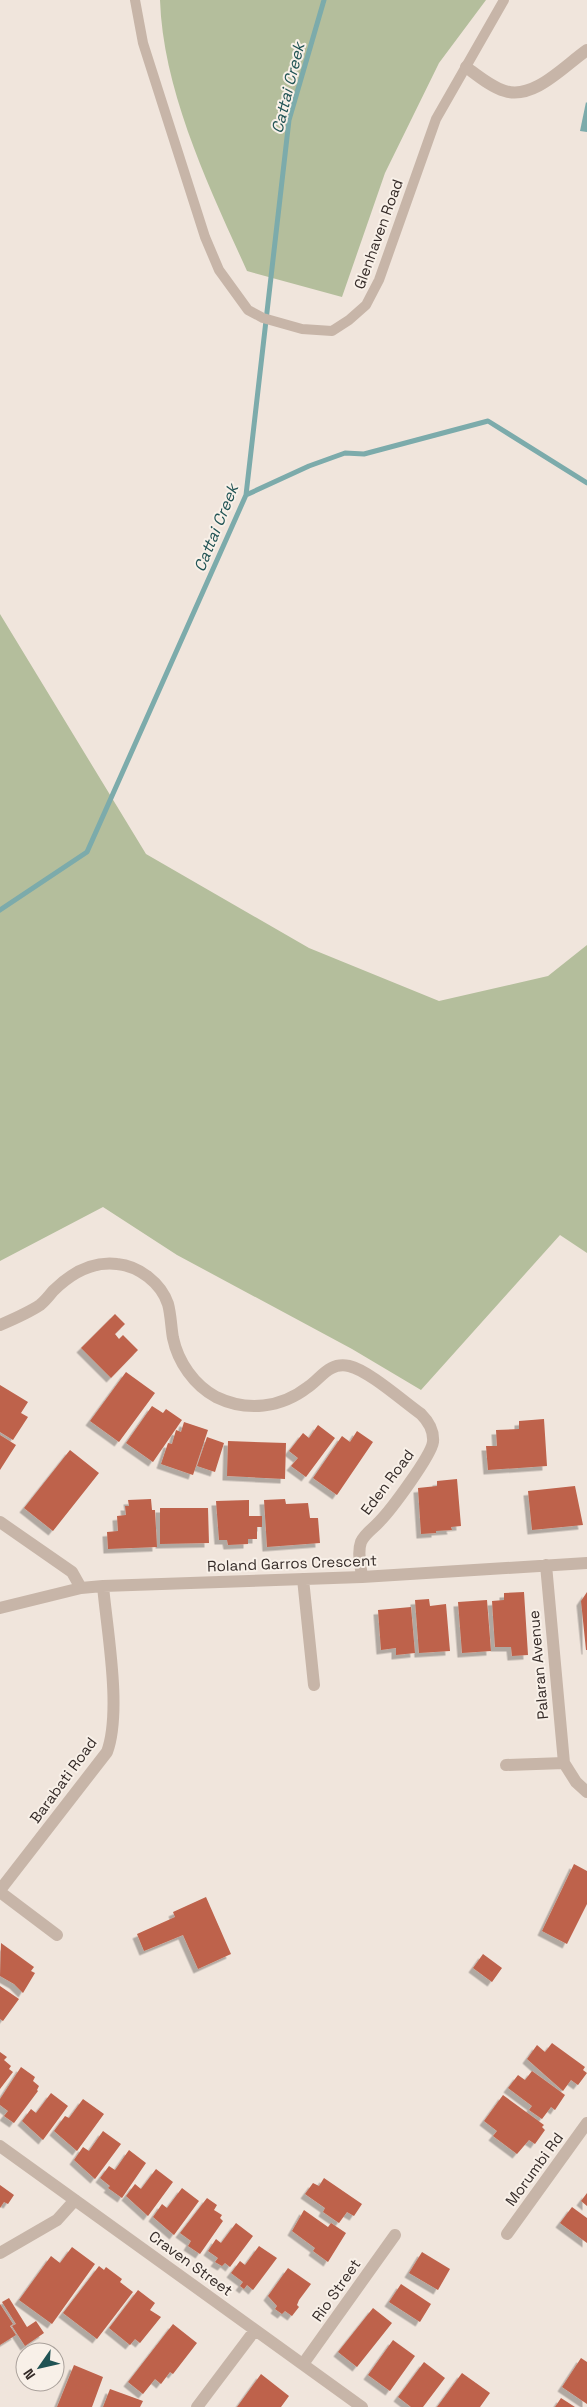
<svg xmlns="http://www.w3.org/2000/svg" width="587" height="2407" font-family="'Space Grotesk',sans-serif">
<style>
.green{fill:#b4be9c}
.water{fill:#7cabab}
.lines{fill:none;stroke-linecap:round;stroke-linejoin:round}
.stream{stroke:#7cabab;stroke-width:5}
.building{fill:#be624b;filter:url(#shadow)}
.lane{stroke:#c7b5a8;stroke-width:10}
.street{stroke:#c7b5a8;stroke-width:12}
.labels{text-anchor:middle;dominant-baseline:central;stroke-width:4;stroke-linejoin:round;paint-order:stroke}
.street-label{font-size:15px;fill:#352b28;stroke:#f8f0e8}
.water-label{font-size:16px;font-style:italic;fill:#205354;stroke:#f8f0e8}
</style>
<defs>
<filter id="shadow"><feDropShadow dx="-4.5" dy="4.5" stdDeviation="0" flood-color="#0004"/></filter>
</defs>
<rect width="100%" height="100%" fill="#f0e5dc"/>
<path class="green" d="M 160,0 L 486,0 L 439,63 L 385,173 L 342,297 L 247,271 C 210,189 163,92 160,0 Z
M 0,614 L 146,854 L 309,948 L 439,1001 L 548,976 L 587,945 L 587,1253 L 560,1235 L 421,1390 L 352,1349 L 177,1255 L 103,1207 L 0,1261 Z"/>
<path class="water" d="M 586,102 L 587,103 L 587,132 L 580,131 Z"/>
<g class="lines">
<path class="stream" d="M 246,495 L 309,466 L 345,453 L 364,454 L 488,421 L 587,483
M 0,910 L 87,852 L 246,495 L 289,120 L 324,0"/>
</g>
<path class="building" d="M 115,1314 L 125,1324 L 115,1334 L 119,1339 L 123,1335 L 138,1350 L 111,1378 L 81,1348 Z
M 126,1372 L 155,1393 L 119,1442 L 90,1421 Z
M 0,1385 L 28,1402 L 21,1413 L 28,1417 L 13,1440 L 0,1432 Z
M 152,1406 L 163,1413 L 166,1409 L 182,1420 L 153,1462 L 126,1443 Z
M 544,1419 L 547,1466 L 488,1470 L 486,1446 L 497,1446 L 496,1430 L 519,1429 L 519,1421 Z
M 184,1422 L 208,1430 L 193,1475 L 161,1464 L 168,1443 L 172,1444 L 176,1430 L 181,1432 Z
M 318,1425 L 335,1438 L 306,1477 L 291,1466 L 298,1458 L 289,1451 L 303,1433 L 309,1438 Z
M 357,1431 L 373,1442 L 337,1495 L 313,1478 L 342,1436 L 350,1442 Z
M 0,1435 L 16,1445 L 0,1470 Z
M 207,1437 L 224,1443 L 215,1472 L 197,1466 Z
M 228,1441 L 286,1443 L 285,1479 L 227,1476 Z
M 70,1450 L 99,1473 L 53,1531 L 24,1508 Z
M 457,1479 L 461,1526 L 451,1527 L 452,1530 L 436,1531 L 436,1533 L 421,1534 L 418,1488 L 437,1486 L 437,1481 Z
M 575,1486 L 583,1525 L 532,1530 L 528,1491 Z
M 151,1499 L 152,1510 L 155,1510 L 157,1547 L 108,1549 L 107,1532 L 118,1531 L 117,1516 L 126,1515 L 125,1506 L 129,1506 L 128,1500 Z
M 285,1499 L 286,1504 L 308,1503 L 310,1518 L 318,1518 L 320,1543 L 267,1547 L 264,1500 Z
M 249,1500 L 249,1516 L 262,1516 L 262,1527 L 257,1527 L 257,1539 L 248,1539 L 248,1544 L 228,1545 L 227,1540 L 219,1540 L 216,1501 Z
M 160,1508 L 208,1508 L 209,1543 L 160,1544 Z
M 524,1592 L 528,1655 L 512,1656 L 511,1647 L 495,1647 L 492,1601 L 504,1600 L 504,1593 Z
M 587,1592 L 587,1650 L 586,1650 L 581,1601 Z
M 429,1599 L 430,1606 L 446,1604 L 450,1651 L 419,1653 L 415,1600 Z
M 487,1600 L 491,1651 L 462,1653 L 458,1602 Z
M 411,1607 L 415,1653 L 396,1655 L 396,1648 L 381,1650 L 378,1610 Z
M 574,1864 L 587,1871 L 587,1904 L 567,1944 L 542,1931 Z
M 206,1897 L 231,1954 L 198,1969 L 183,1935 L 144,1951 L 137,1934 L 175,1917 L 173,1912 Z
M 1,1943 L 34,1967 L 31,1971 L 35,1973 L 23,1993 L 14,1984 L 0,1976 Z
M 483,1954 L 502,1968 L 492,1982 L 473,1968 Z
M 0,1986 L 19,1999 L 3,2021 L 0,2019 Z
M 552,2043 L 585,2067 L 583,2070 L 587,2073 L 578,2085 L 571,2080 L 563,2091 L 527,2059 L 537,2045 L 545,2052 Z
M 0,2052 L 7,2057 L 4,2060 L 11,2066 L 9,2069 L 13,2072 L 0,2089 Z
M 21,2067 L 35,2077 L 33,2081 L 39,2086 L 37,2090 L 38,2091 L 14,2123 L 4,2116 L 8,2111 L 0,2105 L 0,2099 Z
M 532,2071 L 565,2095 L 555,2110 L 551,2107 L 542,2119 L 529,2110 L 532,2106 L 508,2088 L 518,2075 L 525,2080 Z
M 51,2093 L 68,2106 L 43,2140 L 22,2121 L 31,2109 L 36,2113 Z
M 503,2095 L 544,2125 L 542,2127 L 545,2130 L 535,2144 L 529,2140 L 517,2154 L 493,2136 L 497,2131 L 484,2121 Z
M 83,2099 L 104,2114 L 77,2151 L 54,2131 L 65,2116 L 69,2118 Z
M 103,2131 L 121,2144 L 95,2179 L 74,2160 L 83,2147 L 89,2151 Z
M 129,2150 L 146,2163 L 122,2198 L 108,2188 L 110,2186 L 100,2178 L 109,2166 L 115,2170 Z
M 156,2169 L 173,2182 L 148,2216 L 126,2196 L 135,2184 L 141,2189 Z
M 324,2178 L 362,2204 L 354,2216 L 347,2212 L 339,2223 L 323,2212 L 325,2208 L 305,2194 L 313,2183 L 319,2186 Z
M 0,2185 L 14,2195 L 8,2204 L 4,2202 L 0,2208 Z
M 182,2188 L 199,2201 L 174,2235 L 153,2217 L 162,2204 L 167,2208 Z
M 587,2193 L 587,2206 L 581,2201 Z
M 207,2198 L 217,2205 L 214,2210 L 222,2215 L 220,2218 L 223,2221 L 200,2254 L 188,2246 L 191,2241 L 180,2233 Z
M 572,2207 L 587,2218 L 587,2243 L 560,2223 Z
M 304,2210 L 328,2227 L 331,2223 L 346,2233 L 328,2262 L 313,2251 L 315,2248 L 292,2231 Z
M 236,2223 L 253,2236 L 230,2267 L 225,2263 L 222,2266 L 215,2262 L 218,2258 L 208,2251 L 216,2239 L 221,2243 Z
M 259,2246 L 277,2258 L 253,2290 L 247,2285 L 244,2289 L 240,2286 L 243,2282 L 231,2273 L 240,2261 L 245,2265 Z
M 72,2247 L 95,2264 L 52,2324 L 19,2300 L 51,2256 L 60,2263 Z
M 422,2252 L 450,2269 L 438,2290 L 409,2273 Z
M 99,2266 L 104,2270 L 106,2267 L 122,2279 L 120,2282 L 133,2292 L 97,2339 L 63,2313 Z
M 288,2268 L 311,2284 L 299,2300 L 297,2305 L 299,2307 L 292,2316 L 285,2311 L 282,2314 L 275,2309 L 277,2306 L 268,2296 Z
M 401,2284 L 431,2304 L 420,2322 L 389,2302 Z
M 138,2290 L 155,2303 L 150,2310 L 161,2317 L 140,2343 L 135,2339 L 130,2345 L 109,2328 Z
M 9,2298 L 27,2327 L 36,2321 L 44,2333 L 25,2346 L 12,2326 L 16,2324 L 2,2302 Z
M 0,2304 L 13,2324 L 10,2326 L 16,2335 L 0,2345 Z
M 373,2308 L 392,2323 L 357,2367 L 338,2352 Z
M 173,2324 L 197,2343 L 173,2374 L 170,2372 L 161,2384 L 155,2379 L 143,2394 L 128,2382 Z
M 393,2340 L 415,2356 L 390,2391 L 368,2375 Z
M 581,2358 L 587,2362 L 587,2404 L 562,2387 Z
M 424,2362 L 445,2378 L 423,2407 L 411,2407 L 398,2397 Z
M 74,2365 L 103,2377 L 92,2407 L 57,2407 Z
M 462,2373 L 490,2393 L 480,2407 L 437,2407 Z
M 261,2374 L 289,2396 L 281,2407 L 237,2407 Z
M 110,2389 L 143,2401 L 140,2407 L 103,2407 Z
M 561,2398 L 575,2407 L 555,2407 Z"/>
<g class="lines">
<path class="lane" d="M 135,0 L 143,43 L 205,237 L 219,270 L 248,310 L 263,318 L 302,329 L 332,331 L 349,320 L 366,305 L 379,280 L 436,119 L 504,0"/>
<path class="street" d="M 466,67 C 477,75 491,87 505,91 C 534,100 564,66 587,50
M 0,1325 C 14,1319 28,1313 40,1305 C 45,1301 49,1296 53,1291 C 70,1274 92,1261 117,1264 C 139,1266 161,1283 168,1304 C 171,1315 171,1327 173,1338 C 178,1362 194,1385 216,1397 C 247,1412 281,1408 308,1387 C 322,1377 329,1362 349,1366 C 368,1370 404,1402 421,1414 C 429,1422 434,1431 433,1442 C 431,1456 391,1510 379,1522 C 373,1529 365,1533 361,1542 C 357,1553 361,1566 362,1577
M 0,1522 L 72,1572 L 81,1588
M 546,1565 L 564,1763
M 303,1579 L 314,1685
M 0,1608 L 81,1588 L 103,1586 L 362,1577 L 587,1563
M 506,1765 L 564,1763 L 576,1782 L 587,1792
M 0,1890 L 107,1752 C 122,1711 107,1631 103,1586
M 0,1892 L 57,1935
M 0,2146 L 362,2407
M 507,2234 L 587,2123
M 0,2253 L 57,2220 L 75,2200
M 303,2364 L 395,2235
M 197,2407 L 255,2330"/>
</g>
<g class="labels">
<g class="street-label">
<text transform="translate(378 234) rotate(-70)">Glenhaven Road</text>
<text transform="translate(387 1482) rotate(-53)">Eden Road</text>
<text transform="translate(292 1563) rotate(-2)">Roland Garros Crescent</text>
<text transform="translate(538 1665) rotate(-95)">Palaran Avenue</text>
<text transform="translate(63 1780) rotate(-54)">Barabati Road</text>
<text transform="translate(534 2169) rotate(-54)">Morumbi Rd</text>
<text transform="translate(191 2263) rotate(36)">Craven Street</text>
<text transform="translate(336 2290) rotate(-55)">Rio Street</text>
</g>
<g class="water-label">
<text transform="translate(288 88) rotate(-76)">Cattai Creek</text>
<text transform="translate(216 528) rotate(-68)">Cattai Creek</text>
</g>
</g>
<g transform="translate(40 2367) rotate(236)"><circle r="24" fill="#f8f0e8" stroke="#aaa19b"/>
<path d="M0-4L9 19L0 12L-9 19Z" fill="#205354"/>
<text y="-8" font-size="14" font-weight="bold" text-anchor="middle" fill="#352b28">N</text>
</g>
</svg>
